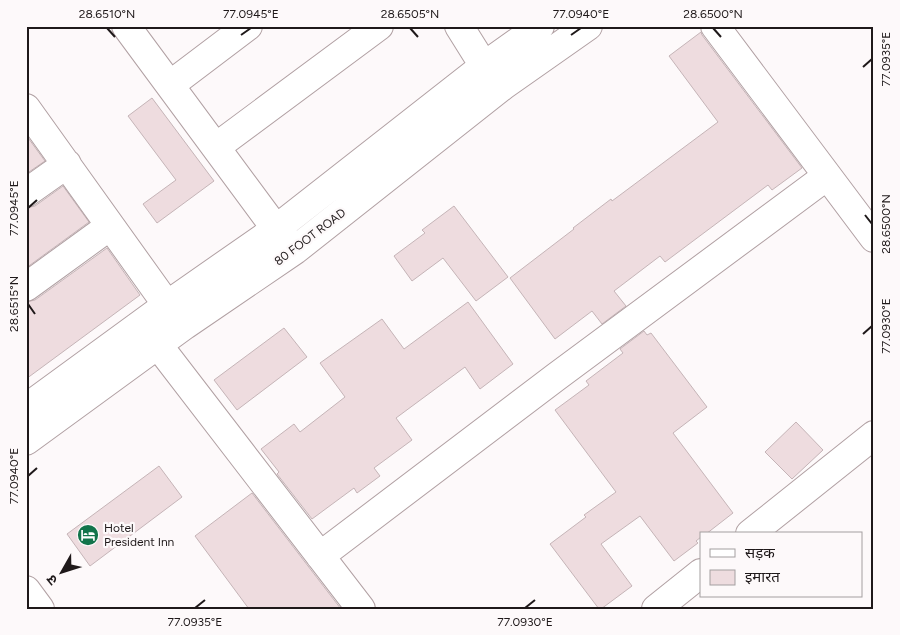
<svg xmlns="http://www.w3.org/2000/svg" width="900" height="635" font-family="Figtree,'Noto Sans Devanagari',sans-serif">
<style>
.building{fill:#eedcdf;stroke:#c5b4b7}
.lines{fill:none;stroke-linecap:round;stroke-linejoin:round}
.minor-casing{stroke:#b1a0a3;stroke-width:30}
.minor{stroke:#fff;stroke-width:28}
.ticks{fill:none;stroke:#1f191a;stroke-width:2}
.labels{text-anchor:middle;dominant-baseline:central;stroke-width:4.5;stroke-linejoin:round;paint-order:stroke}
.street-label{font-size:12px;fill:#1f191a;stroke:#fdf9fa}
.poi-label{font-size:12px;fill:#1f191a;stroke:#fdf9fa;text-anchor:start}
.neatline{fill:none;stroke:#1f191a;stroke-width:2}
.ticks-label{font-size:12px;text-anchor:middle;fill:#1f191a}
</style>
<rect width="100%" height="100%" fill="#fdf9fa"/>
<path class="building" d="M 701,32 L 702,35 L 802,168 L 772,190 L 768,185 L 665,262 L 660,256 L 614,291 L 626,306 L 602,324 L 592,311 L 555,339 L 510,278 L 574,229 L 573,228 L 611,199 L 612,201 L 718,122 L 669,56 Z
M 152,98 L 214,181 L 157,223 L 143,204 L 176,180 L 128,116 Z
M 26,135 L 45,161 L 26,174 Z
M 63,186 L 89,222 L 26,268 L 26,208 L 35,206 Z
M 454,206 L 508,277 L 476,301 L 443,258 L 412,281 L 394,256 L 425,233 L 422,230 Z
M 107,248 L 140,295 L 26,379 L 26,302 L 35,300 Z
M 468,302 L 513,364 L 480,389 L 465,367 L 396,418 L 412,440 L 374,468 L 380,476 L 357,493 L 354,488 L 312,519 L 277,474 L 279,472 L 261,449 L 294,424 L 300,432 L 345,397 L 320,363 L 382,319 L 404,349 Z
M 284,328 L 307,357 L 237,410 L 214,380 Z
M 644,331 L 647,335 L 651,333 L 707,407 L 673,433 L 733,513 L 706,534 L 701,534 L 701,537 L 696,541 L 698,543 L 674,561 L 640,516 L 601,544 L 632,586 L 601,609 L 599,609 L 550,544 L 586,517 L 584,515 L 616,492 L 555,410 L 589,385 L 586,381 L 623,353 L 620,349 Z
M 796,422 L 823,450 L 792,479 L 765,452 Z
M 159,466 L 182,497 L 90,566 L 67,534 Z
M 252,493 L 308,566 L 341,609 L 249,609 L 195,536 Z"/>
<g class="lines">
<g class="minor-casing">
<path id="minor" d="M 126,26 L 276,229 L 287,241
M 459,26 L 484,66
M 715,26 L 874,238
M 170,85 L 248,26
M 26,108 L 167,305
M 216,147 L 379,26
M 26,193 L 67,164
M 26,287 L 110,226
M 158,345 L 361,609
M 26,408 L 167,305 L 276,229 L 484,66 L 540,26
M 26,441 L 185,325 L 295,250 L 504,85 L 588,26
M 750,534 L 874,435
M 320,556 L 556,377 L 827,176
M 26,590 L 40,609
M 656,609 L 701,573"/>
</g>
<use href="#minor" class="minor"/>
</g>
<path class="ticks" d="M 107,28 L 115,37M 410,28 L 418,37M 713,28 L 721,37M 241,35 L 251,28M 571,35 L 581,28M 863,67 L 872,59M 28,208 L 37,200M 865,215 L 872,224M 28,304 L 35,314M 863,334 L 872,326M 28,476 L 37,468M 195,608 L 205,600M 525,608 L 535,600"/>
<defs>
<g id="hotel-disc" transform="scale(1.125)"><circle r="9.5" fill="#12744b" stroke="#fdf9fa"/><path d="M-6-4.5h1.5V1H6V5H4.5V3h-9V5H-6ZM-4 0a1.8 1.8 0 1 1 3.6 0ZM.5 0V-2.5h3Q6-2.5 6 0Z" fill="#fff"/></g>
</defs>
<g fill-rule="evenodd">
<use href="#hotel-disc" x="88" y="535"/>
</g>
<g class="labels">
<g class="street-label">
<text transform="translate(310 237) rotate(-37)">80 FOOT ROAD</text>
</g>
<g class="poi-label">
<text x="104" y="528">Hotel<tspan x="104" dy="14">President Inn</tspan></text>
</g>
</g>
<rect width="900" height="635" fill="none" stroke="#fdf9fa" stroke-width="55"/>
<rect x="700" y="532" width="162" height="65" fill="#fdf9fa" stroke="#a49fa0"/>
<rect x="710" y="549" width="25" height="8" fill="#ffffff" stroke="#a49fa0"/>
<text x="745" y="558" font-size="15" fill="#1f191a">सड़क</text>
<rect x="710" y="570" width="25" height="15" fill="#eedcdf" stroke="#a49fa0"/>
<text x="745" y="582" font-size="15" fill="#1f191a">इमारत</text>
<g transform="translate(62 572) rotate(231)" stroke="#fdf9fa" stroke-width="4" paint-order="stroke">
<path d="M0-4L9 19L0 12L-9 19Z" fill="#1f191a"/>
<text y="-8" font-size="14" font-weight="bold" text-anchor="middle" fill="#1f191a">उ</text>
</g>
<rect x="28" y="28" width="844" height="580" class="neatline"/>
<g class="ticks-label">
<text x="107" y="18">28.6510°N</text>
<text x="251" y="18">77.0945°E</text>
<text x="410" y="18">28.6505°N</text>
<text x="581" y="18">77.0940°E</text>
<text x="713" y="18">28.6500°N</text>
<text transform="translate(886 59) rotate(-90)" y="4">77.0935°E</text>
<text transform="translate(14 208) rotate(-90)" y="4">77.0945°E</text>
<text transform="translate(886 224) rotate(-90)" y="4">28.6500°N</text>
<text transform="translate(14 304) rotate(-90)" y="4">28.6515°N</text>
<text transform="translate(886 326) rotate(-90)" y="4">77.0930°E</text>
<text transform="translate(14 476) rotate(-90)" y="4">77.0940°E</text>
<text x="195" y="626">77.0935°E</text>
<text x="525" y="626">77.0930°E</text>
</g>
</svg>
